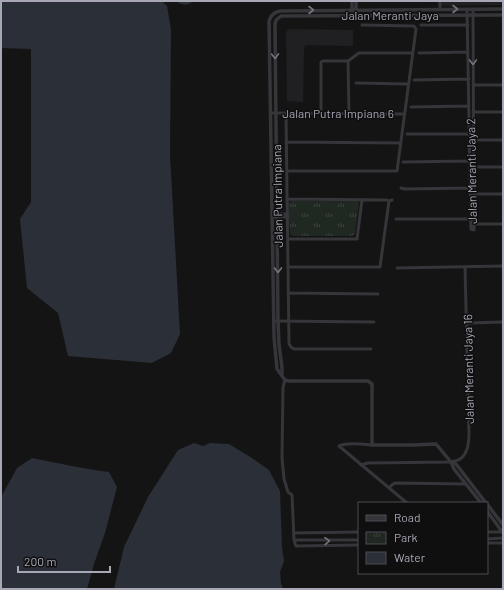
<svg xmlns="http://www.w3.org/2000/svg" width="504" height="590" font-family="Barlow,sans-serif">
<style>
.built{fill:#202022}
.park{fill:url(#park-tufts)}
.water{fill:#2b2f38}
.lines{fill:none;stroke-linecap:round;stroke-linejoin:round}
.river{stroke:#2b2f38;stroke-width:5.5}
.minor{stroke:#35353a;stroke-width:3}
.tertiary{stroke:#35353a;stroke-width:3.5}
.oneway{stroke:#74747e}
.labels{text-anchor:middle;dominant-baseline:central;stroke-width:3;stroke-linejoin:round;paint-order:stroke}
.street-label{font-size:12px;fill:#a7a7b5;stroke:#0f0f10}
</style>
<defs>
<pattern id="park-tufts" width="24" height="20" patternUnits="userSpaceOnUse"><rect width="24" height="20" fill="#202822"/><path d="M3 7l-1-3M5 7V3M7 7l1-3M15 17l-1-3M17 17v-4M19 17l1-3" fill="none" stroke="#3e4440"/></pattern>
</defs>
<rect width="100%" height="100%" fill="#141415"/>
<path class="built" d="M 437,1 L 503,1 L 503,5 L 438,6 Z
M 289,29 L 353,30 L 353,46 L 306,45 L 304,47 L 303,102 L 287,101 L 286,32 Z"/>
<path class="park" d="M 291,201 L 358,201 L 359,203 L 355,234 L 352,236 L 293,236 L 290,234 L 288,203 Z"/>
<path class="water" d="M 1,1 L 162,1 L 167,6 L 171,30 L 170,155 L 180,334 L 171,353 L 152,363 L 68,356 L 58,313 L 27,288 L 20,219 L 31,202 L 31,49 L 1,48 Z
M 194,443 L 203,446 L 210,443 L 229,444 L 252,458 L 269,470 L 280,491 L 282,547 L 284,561 L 280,572 L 281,583 L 283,589 L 114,589 L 124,547 L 148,497 L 178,450 Z
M 32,458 C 58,463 83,469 109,472 L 117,487 L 105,533 L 94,564 L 87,589 L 1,589 L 1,497 L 17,468 Z"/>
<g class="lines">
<path class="river" d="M 181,1 L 186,2 L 189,1"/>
<path class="minor" d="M 440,9 L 440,1
M 467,9 L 471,229 L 474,230 L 473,9
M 421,25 L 468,25
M 419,53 L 468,52
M 348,61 L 349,113
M 414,80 L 469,79
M 356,83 L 408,84
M 473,85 L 503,85
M 411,107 L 469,106
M 473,112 L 503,112
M 271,113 L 404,114
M 286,113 L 289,344 L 291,347 L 294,349 L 371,349
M 321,113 L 321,62 L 323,61 L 348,61 L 359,53 L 412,53
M 407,134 L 469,134
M 474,140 L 503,140
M 286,142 L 401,143
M 403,162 L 470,161
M 474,167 L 503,167
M 287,171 L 397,171 L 416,29 L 414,26 L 362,25
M 401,188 L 405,189 L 470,188
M 474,194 L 503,194
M 287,199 L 387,200 L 389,201 L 392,200
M 275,214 L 288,214
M 272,217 L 288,217
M 396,219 L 471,219
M 475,224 L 503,224
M 288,239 L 357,239 L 362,200
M 288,267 L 380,267 L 389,201
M 397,268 L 503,266
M 288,293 L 378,294
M 274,321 L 374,322
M 467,323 L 503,322
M 285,380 L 283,387 L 282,458 L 284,479 L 288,492 L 292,495 L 294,540 L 296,546 L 359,545
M 339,446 L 407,503
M 339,446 C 348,442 362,444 372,445
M 361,465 L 368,463 L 451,462 C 453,461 456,461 458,460 C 468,456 469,442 469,433 L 465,267
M 389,488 L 393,484 L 396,483 L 465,484
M 487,532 L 502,532
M 294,533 L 359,532
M 487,539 L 503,538
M 294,540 L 359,540
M 487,543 L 503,543"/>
<path class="tertiary" d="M 352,12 L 352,1
M 356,12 L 356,1
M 282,374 L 282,368 L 279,344 L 278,321 L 275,24 L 276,20 L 281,16 L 503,15
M 451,462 L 456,464 L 486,503
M 481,503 L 454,469 L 451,462 L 436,444 L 413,445 L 372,445 L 372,384 L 368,381 L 289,381 L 285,380 L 277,369 L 274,337 L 269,21 C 271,15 274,12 280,11 L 503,9
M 487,504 L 503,525
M 487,511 L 503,533"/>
</g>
<defs><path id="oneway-chevron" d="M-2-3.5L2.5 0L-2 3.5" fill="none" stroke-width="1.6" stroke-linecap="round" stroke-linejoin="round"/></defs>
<g class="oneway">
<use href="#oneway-chevron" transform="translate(455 9)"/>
<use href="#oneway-chevron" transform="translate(311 10)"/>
<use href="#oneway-chevron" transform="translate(275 56) rotate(89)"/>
<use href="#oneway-chevron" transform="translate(473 62) rotate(90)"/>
<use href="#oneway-chevron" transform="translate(278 270) rotate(89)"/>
<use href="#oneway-chevron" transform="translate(327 541) rotate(-1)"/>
</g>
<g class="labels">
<g class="street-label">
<text x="390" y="15">Jalan Meranti Jaya</text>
<text x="338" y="113">Jalan Putra Impiana 6</text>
<text transform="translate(471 171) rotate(-91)">Jalan Meranti Jaya 2</text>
<text transform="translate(277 196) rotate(-91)">Jalan Putra Impiana</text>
<text transform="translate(468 369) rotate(-91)">Jalan Meranti Jaya 16</text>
</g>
</g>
<rect width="504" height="590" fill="none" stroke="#a7a7b5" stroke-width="4"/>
<rect x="358" y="502" width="130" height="72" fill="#0f0f10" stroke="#4c4c52"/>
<rect x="366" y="515" width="20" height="6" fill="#35353a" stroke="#4c4c52"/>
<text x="394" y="522" font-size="12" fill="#a7a7b5">Road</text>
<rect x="366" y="532" width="20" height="12" fill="url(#park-tufts)" stroke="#4c4c52"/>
<text x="394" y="542" font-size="12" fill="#a7a7b5">Park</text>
<rect x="366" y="552" width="20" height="12" fill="#2b2f38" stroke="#4c4c52"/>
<text x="394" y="562" font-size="12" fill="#a7a7b5">Water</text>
<path d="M18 566v6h92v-6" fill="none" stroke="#a7a7b5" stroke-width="2"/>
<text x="24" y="566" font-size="12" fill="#a7a7b5" stroke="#0f0f10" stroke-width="3" paint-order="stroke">200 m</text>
</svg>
